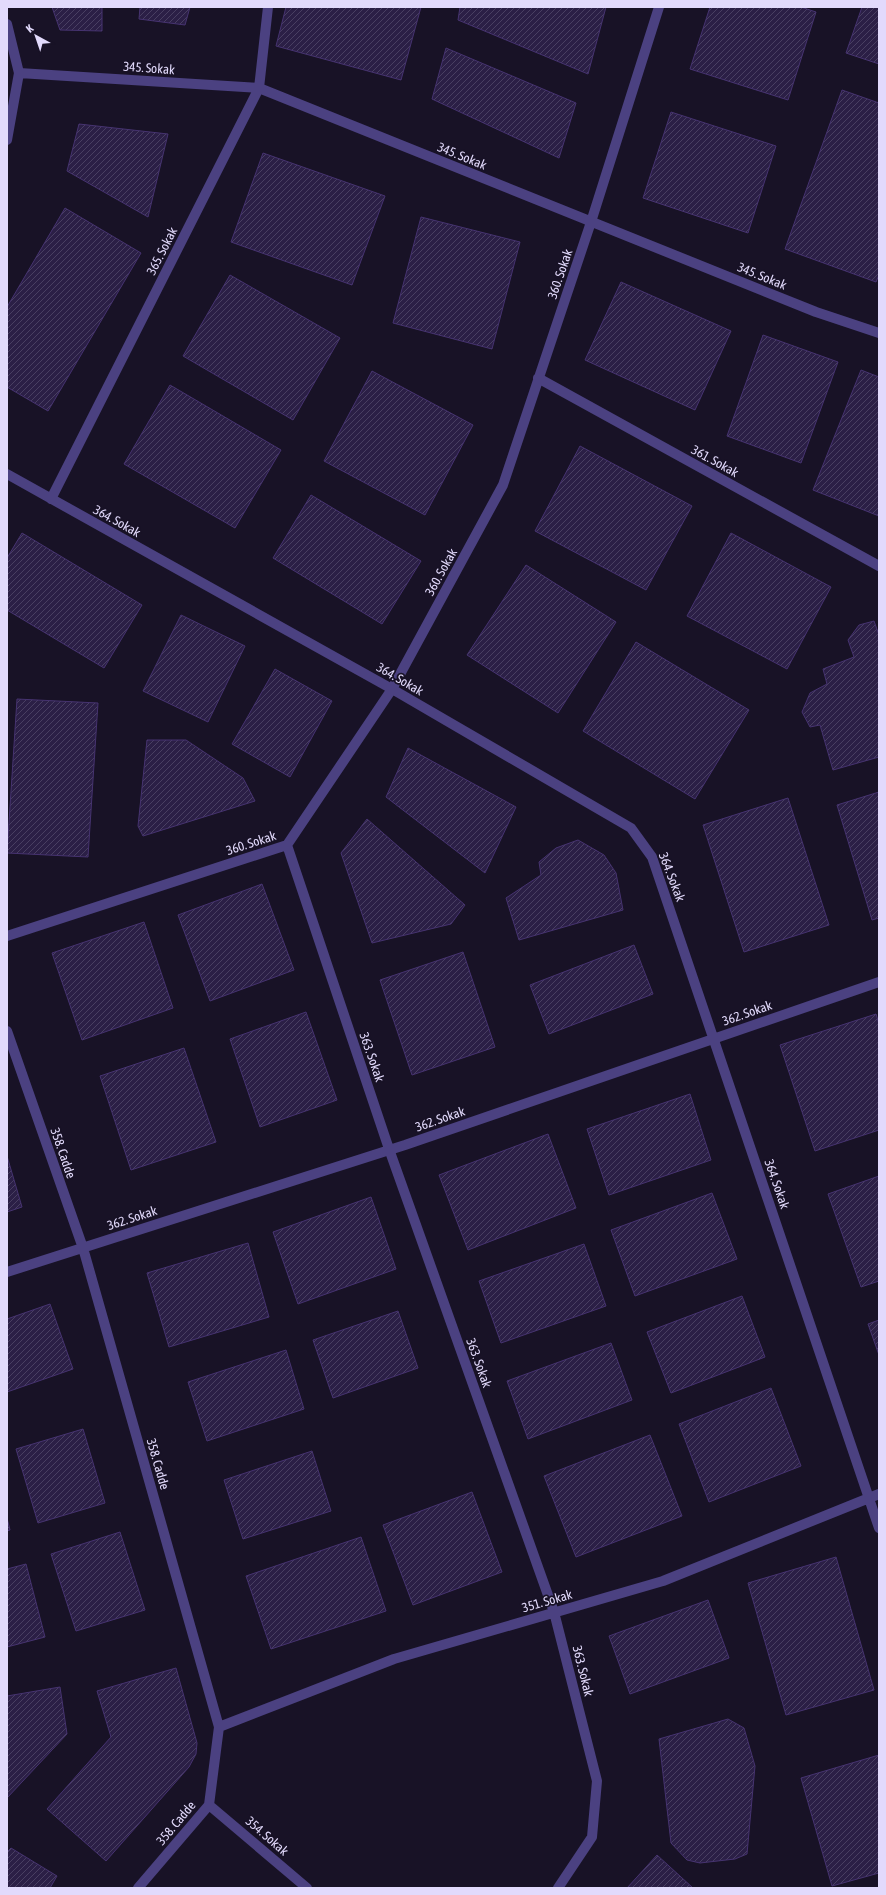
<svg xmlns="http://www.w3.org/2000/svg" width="886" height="1895" font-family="'Asap Condensed',sans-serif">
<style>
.building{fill:url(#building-hatch);stroke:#463370}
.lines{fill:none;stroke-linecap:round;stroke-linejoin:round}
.minor{stroke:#4b4181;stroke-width:10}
.labels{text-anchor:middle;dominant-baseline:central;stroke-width:3.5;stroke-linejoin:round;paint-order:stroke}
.street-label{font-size:13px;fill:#e2dafc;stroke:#181226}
</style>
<defs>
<pattern id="building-hatch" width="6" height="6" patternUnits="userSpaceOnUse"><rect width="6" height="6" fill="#2b1f46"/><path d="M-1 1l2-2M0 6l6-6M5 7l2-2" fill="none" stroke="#493f62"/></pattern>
</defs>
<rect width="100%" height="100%" fill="#181226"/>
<path class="building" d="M 52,7 L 102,7 L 102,31 L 60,30 Z
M 140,7 L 190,7 L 185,25 L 139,19 Z
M 286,7 L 421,7 L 401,80 L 276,46 Z
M 460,7 L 606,7 L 588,74 L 458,20 Z
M 710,7 L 801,7 L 816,12 L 788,100 L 690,69 Z
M 862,7 L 879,7 L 879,64 L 846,53 Z
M 446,48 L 576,103 L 559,158 L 432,99 Z
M 842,90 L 879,103 L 879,275 L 876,282 L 785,249 Z
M 671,112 L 776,146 L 748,233 L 643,198 Z
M 79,124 L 168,134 L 148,217 L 67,171 Z
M 263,153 L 385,196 L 352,285 L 231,242 Z
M 65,208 L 141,253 L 48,411 L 7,387 L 7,307 Z
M 421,217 L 520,242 L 492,349 L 393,323 Z
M 230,275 L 340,338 L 293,420 L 183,356 Z
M 621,282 L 731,331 L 695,410 L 585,360 Z
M 763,335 L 838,362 L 801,463 L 727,436 Z
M 861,370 L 879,377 L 879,516 L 813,490 Z
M 372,371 L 473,425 L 425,515 L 324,461 Z
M 170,385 L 281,450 L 235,528 L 124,464 Z
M 580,446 L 692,506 L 646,590 L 535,531 Z
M 311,495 L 421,561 L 382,624 L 273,558 Z
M 22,533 L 142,605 L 104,668 L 7,610 L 7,558 Z
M 731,533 L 831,587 L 787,669 L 687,616 Z
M 526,565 L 616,622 L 558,713 L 467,655 Z
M 181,615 L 245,646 L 208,722 L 143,691 Z
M 874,621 L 879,635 L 879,757 L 833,770 L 820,725 L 810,727 L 802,712 L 810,693 L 827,684 L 823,669 L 854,657 L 848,640 L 859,625 Z
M 636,642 L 749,710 L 695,799 L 583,731 Z
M 275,669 L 332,701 L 290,777 L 232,744 Z
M 17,699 L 98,703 L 88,857 L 7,853 Z
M 147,740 L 186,740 L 243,778 L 255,801 L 143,836 L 138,826 Z
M 408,748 L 516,807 L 485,873 L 386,797 Z
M 879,792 L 879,918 L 872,920 L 837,805 Z
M 788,798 L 829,925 L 744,952 L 703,825 Z
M 367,819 L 465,905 L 451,924 L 372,943 L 341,853 Z
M 578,840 L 604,855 L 616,873 L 623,910 L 519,940 L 506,898 L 541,875 L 539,862 L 556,848 Z
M 262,884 L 294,970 L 210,1001 L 178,915 Z
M 144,922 L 173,1008 L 82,1040 L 52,953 Z
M 634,945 L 653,994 L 549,1034 L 530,985 Z
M 463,952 L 495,1047 L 412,1075 L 380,980 Z
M 306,1012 L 337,1100 L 260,1127 L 230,1039 Z
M 876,1014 L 879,1024 L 879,1130 L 815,1151 L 780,1045 Z
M 184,1048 L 216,1142 L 131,1170 L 100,1076 Z
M 690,1094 L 711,1160 L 609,1195 L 587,1129 Z
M 548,1134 L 576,1208 L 468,1250 L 439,1175 Z
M 7,1156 L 22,1207 L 7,1212 Z
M 879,1176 L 879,1281 L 861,1287 L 828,1194 Z
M 712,1193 L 737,1259 L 635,1296 L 611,1230 Z
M 371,1197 L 396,1269 L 298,1304 L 273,1232 Z
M 248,1243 L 269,1317 L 169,1347 L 147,1273 Z
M 584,1244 L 606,1306 L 501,1343 L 479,1281 Z
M 742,1296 L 765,1357 L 671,1393 L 647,1332 Z
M 50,1304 L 73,1369 L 7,1392 L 7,1319 Z
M 398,1311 L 418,1368 L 333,1398 L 313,1340 Z
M 879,1320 L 879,1355 L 868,1324 Z
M 611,1343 L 632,1400 L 528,1439 L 507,1381 Z
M 286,1350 L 304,1409 L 207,1441 L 188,1382 Z
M 771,1388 L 801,1466 L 709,1502 L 679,1424 Z
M 83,1429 L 105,1503 L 38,1523 L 16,1449 Z
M 650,1435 L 682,1516 L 576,1557 L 544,1476 Z
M 312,1451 L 331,1511 L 243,1539 L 224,1480 Z
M 472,1492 L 502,1572 L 413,1605 L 383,1525 Z
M 7,1518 L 10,1530 L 7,1531 Z
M 120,1532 L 145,1610 L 76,1631 L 51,1554 Z
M 361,1537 L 386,1611 L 271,1649 L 246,1576 Z
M 836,1557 L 874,1690 L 786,1715 L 748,1583 Z
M 26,1564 L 45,1637 L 7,1647 L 7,1569 Z
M 708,1600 L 729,1658 L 630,1694 L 609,1636 Z
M 176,1668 L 197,1743 L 196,1754 L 189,1767 L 106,1861 L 47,1809 L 111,1737 L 97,1691 Z
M 60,1687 L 67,1734 L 7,1798 L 7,1696 Z
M 728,1719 L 744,1728 L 755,1766 L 747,1854 L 735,1859 L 700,1863 L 687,1860 L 671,1843 L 659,1739 Z
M 879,1755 L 879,1873 L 832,1886 L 801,1778 Z
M 11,1848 L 57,1876 L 50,1888 L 7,1888 L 7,1852 Z
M 657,1855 L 693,1888 L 627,1888 Z"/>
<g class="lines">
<path class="minor" d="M 7,24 L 19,73 L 7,140
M 19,73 L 259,88 L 816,312 L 879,333
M 538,378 L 879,566
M 7,474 L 392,689 L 631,828 L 652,857 L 879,1528
M 51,499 L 259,88 L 268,7
M 287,845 L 389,1149 L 554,1612 L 597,1781 L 592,1837 L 558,1888
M 7,936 L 287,845 L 392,689 L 503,485 L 591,222 L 659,7
M 7,1031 L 83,1248 L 219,1727 L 209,1805 L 138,1888
M 7,1272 L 405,1145 L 879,982
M 219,1727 L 394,1659 L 663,1581 L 879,1494
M 209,1805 L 307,1888"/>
</g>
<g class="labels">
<g class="street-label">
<text transform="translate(149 68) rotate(4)">345. Sokak</text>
<text transform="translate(462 156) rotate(22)">345. Sokak</text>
<text transform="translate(162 251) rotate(-63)">365. Sokak</text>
<text transform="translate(560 274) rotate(-71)">360. Sokak</text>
<text transform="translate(762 276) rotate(22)">345. Sokak</text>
<text transform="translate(715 461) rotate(29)">361. Sokak</text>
<text transform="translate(117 521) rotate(29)">364. Sokak</text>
<text transform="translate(441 572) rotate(-61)">360. Sokak</text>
<text transform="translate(400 679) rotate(30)">364. Sokak</text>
<text transform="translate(251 843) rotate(-18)">360. Sokak</text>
<text transform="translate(672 877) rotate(69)">364. Sokak</text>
<text transform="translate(747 1013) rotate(-19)">362. Sokak</text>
<text transform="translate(372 1057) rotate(71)">363. Sokak</text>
<text transform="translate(440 1119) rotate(-19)">362. Sokak</text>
<text transform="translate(63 1153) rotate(71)">358. Cadde</text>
<text transform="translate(777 1184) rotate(71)">364. Sokak</text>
<text transform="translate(132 1218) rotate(-18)">362. Sokak</text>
<text transform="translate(479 1363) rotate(70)">363. Sokak</text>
<text transform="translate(158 1464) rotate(74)">358. Cadde</text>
<text transform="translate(547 1601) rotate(-16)">351. Sokak</text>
<text transform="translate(583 1671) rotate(76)">363. Sokak</text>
<text transform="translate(176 1823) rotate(-50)">358. Cadde</text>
<text transform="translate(267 1836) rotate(41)">354. Sokak</text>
</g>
</g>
<rect width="886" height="1895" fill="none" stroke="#e2dafc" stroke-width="16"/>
<g transform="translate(36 36) rotate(320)" stroke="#181226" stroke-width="3" paint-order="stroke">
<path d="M0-3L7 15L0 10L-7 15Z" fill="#e2dafc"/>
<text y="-6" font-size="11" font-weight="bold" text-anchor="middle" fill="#e2dafc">K</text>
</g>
</svg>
